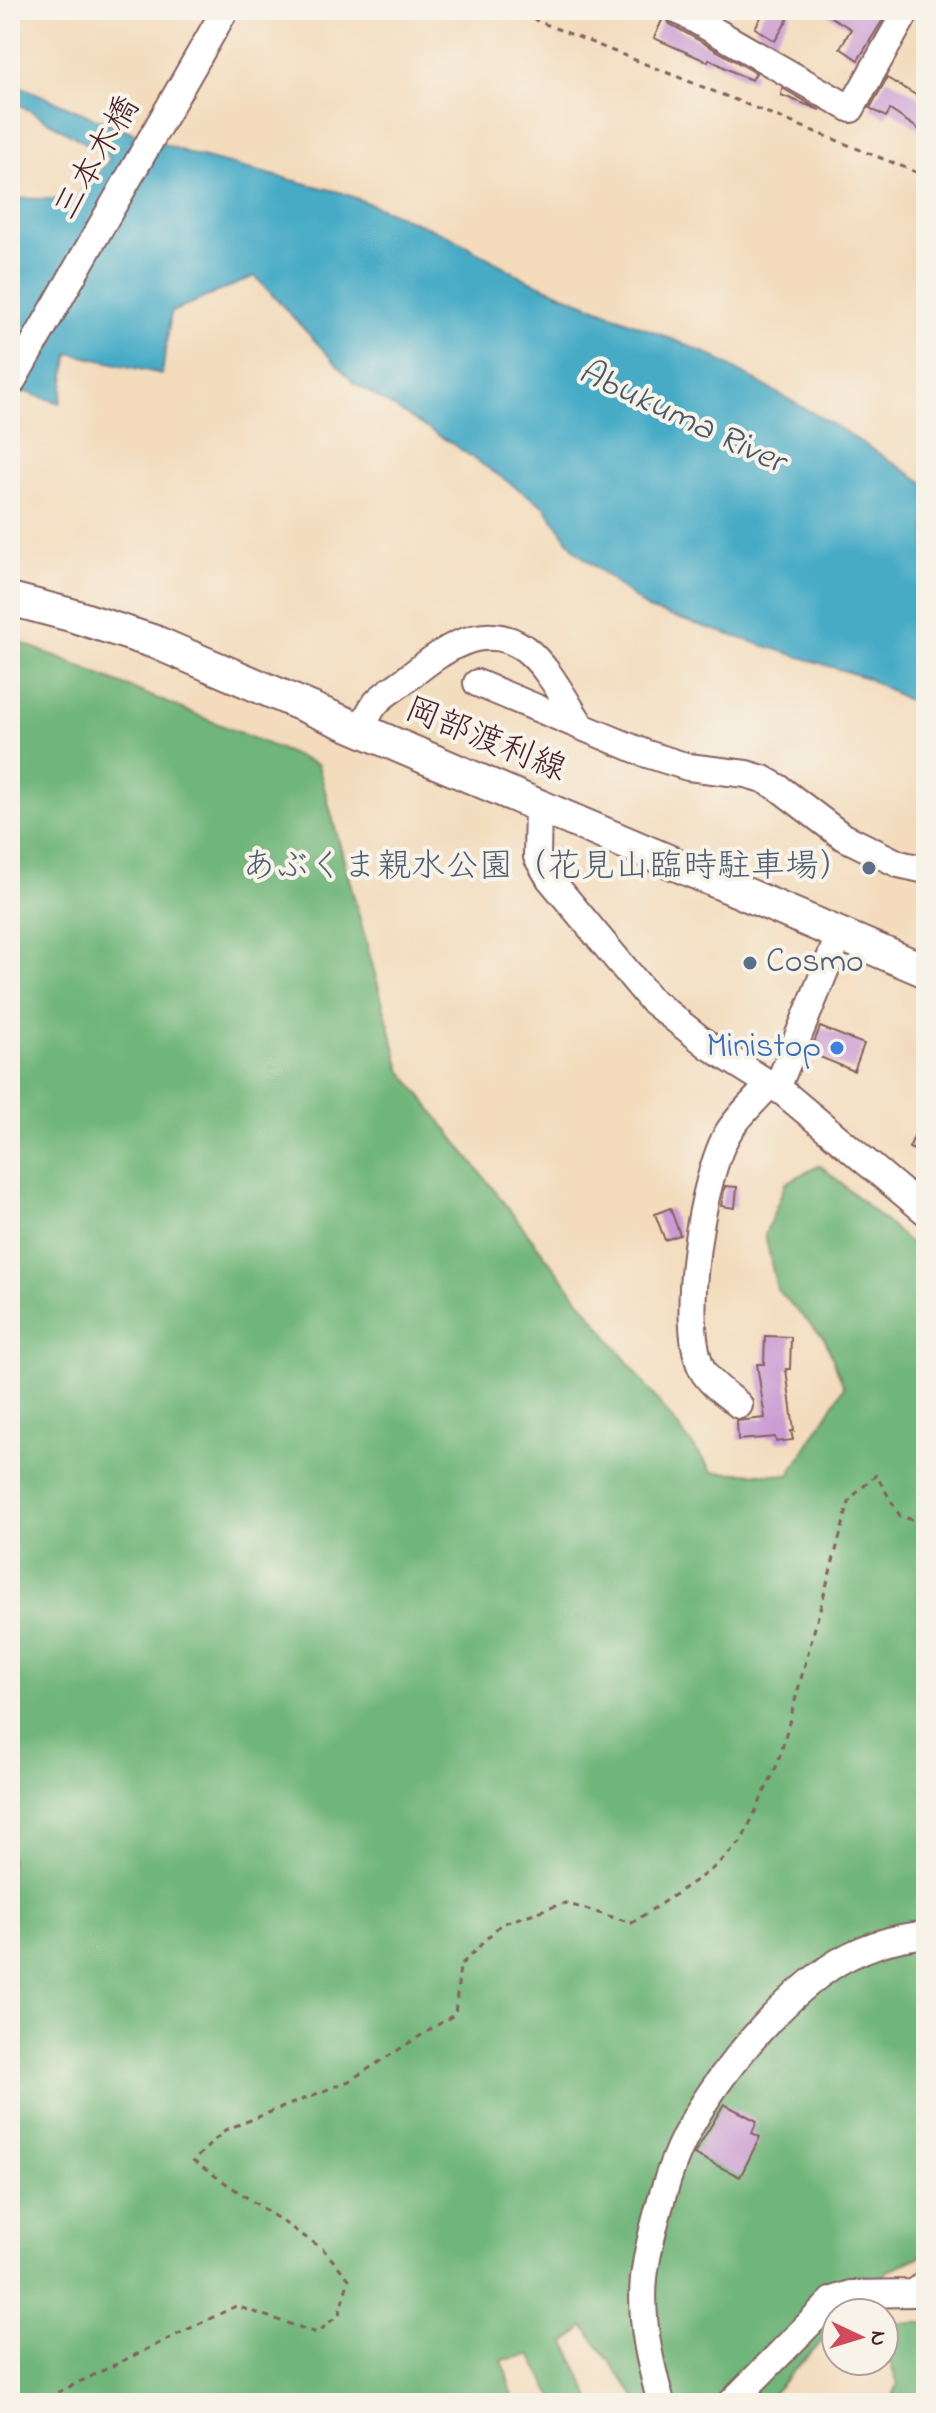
<svg xmlns="http://www.w3.org/2000/svg" width="936" height="2413" font-family="'Indie Flower','Klee One',sans-serif">
<style>
.forest{fill:#70b579;stroke:#5d6a52;stroke-width:2}
.water{fill:#47abc6;stroke:#486578;stroke-width:2}
.building{fill:#cb9cd3}
.lines{fill:none;stroke-linecap:round;stroke-linejoin:round}
.minor-casing{stroke:#85615e;stroke-width:30}
.major-casing{stroke:#85615e;stroke-width:36}
.path{stroke:#85615e;stroke-width:3;stroke-dasharray:6 6;stroke-linecap:butt}
.minor{stroke:#fff;stroke-width:26}
.major{stroke:#fff;stroke-width:32}
.service-dot{fill:#5c6f8a;stroke:#f7f3e8;stroke-width:3}
.shop-dot{fill:#3f7fe0;stroke:#f7f3e8;stroke-width:3}
.labels{text-anchor:middle;dominant-baseline:central;stroke-width:8;stroke-linejoin:round;paint-order:stroke}
.street-label{font-size:34px;fill:#4a1f2b;stroke:#f7f3e8}
.service-label{font-size:34px;fill:#4e5e75;stroke:#f7f3e8;text-anchor:end}
.shop-label{font-size:34px;fill:#366cbe;stroke:#f7f3e8;text-anchor:end}
.water-label{font-size:36px;font-style:italic;fill:#495769;stroke:#f7f3e8}
</style>
<rect width="100%" height="100%" fill="#f7f3e8"/>
<filter id="ink" filterUnits="userSpaceOnUse"><feTurbulence type="fractalNoise" baseFrequency=".0125" numOctaves="2"/><feDisplacementMap in="SourceGraphic" scale="16" xChannelSelector="R" yChannelSelector="G"/><feConvolveMatrix kernelMatrix="1 2 1 2 8 2 1 2 1" color-interpolation-filters="sRGB"/></filter>
<filter id="wash" filterUnits="userSpaceOnUse"><feTurbulence type="fractalNoise" baseFrequency=".006" numOctaves="4" result="noise"/><feDisplacementMap in="SourceGraphic" scale="32" xChannelSelector="R" yChannelSelector="G"/><feGaussianBlur stdDeviation="1.8" result="paint"/><feColorMatrix in="noise" values="0 0 0 0 0 0 0 0 0 0 0 0 0 0 0 0 0 1.4 0 .05"/><feComposite in="paint" operator="in"/></filter>
<g filter="url(#wash)">
<rect width="100%" height="100%" fill="#f3dbbc"/>
<path class="forest" d="M 10,638 L 318,765 L 401,1070 L 713,1472 L 789,1475 L 844,1387 L 825,1339 L 777,1290 L 765,1234 L 786,1183 L 820,1165 L 926,1257 L 926,2254 L 889,2270 L 848,2313 L 836,2313 L 836,2326 L 763,2403 L 640,2403 L 584,2326 L 566,2343 L 593,2403 L 557,2403 L 531,2355 L 502,2360 L 515,2403 L 10,2403 Z
M 884,2323 L 926,2323 L 926,2403 L 890,2403 L 898,2383 L 884,2348 Z"/>
<path class="water" d="M 10,82 L 94,118 L 193,155 L 343,193 L 445,234 L 528,280 L 708,354 L 836,426 L 926,484 L 926,710 L 867,678 L 648,609 L 575,550 L 545,507 L 454,445 L 354,383 L 255,276 L 171,312 L 162,374 L 69,353 L 60,403 L 10,387 L 10,198 L 75,200 L 111,158 L 10,99 Z"/>
<g id="blocks">
<path class="building" d="M 765,10 L 793,10 L 775,41 L 755,28 Z
M 820,10 L 889,10 L 858,60 L 840,48 L 851,29 Z
M 664,16 L 670,24 L 756,73 L 752,80 L 741,76 L 709,59 L 708,62 L 654,38 Z
M 887,78 L 926,101 L 926,120 L 920,130 L 890,110 L 886,117 L 870,108 Z
M 782,88 L 820,110 L 781,95 Z
M 820,1027 L 864,1044 L 854,1071 L 810,1053 Z
M 926,1109 L 926,1155 L 909,1148 Z
M 725,1186 L 737,1187 L 735,1208 L 721,1206 Z
M 670,1208 L 680,1235 L 665,1240 L 655,1214 Z
M 765,1336 L 791,1337 L 790,1369 L 786,1369 L 794,1431 L 791,1431 L 793,1440 L 776,1442 L 775,1437 L 738,1440 L 737,1421 L 765,1418 L 757,1364 L 764,1364 Z
M 724,2104 L 757,2121 L 752,2133 L 760,2137 L 740,2177 L 694,2154 Z"/>
</g>
</g>
<g filter="url(#ink)">
<use href="#blocks" fill-opacity="0" stroke="#85615e" stroke-width="2"/>
<g class="lines">
<g class="minor-casing">
<path id="minor" d="M 678,10 L 851,109 L 907,10
M 10,385 L 225,10
M 477,683 L 647,754 L 688,767 L 746,774 L 763,779 L 779,788 L 842,836 L 899,864 L 926,870
M 361,731 C 365,722 369,711 375,704 C 382,695 395,688 404,681 C 438,654 480,618 524,648 C 549,667 565,701 582,727
M 538,804 L 537,857 L 550,879 L 651,1000 L 709,1046 L 784,1093 L 926,1212
M 777,1088 L 840,934
M 739,1405 C 728,1395 710,1384 703,1371 C 678,1326 702,1174 729,1131 C 740,1114 757,1099 770,1084
M 661,2403 C 650,2362 640,2321 644,2278 C 648,2243 665,2181 679,2149 C 707,2086 773,2007 829,1968 C 855,1950 894,1936 926,1935
M 731,2403 L 833,2300 L 851,2294 L 914,2293 L 926,2284"/>
</g>
<g class="major-casing">
<path id="major" d="M 10,599 L 71,615 L 155,642 L 926,971"/>
</g>
<path class="path" d="M 510,10 L 926,176
M 36,2403 L 236,2306 L 317,2333 L 339,2314 L 349,2279 L 323,2249 L 193,2161 L 225,2130 L 349,2081 L 455,2014 L 460,1966 L 501,1924 L 565,1903 L 632,1923 L 711,1870 L 741,1842 L 778,1763 L 850,1499 L 876,1475 L 900,1516 L 926,1524"/>
<use href="#minor" class="minor"/>
<use href="#major" class="major"/>
</g>
</g>
<g class="service-dot">
<circle cx="869" cy="868" r="8"/>
<circle cx="750" cy="963" r="8"/>
</g>
<circle class="shop-dot" cx="837" cy="1048" r="8"/>
<g class="labels">
<g class="street-label">
<text transform="translate(98 159) rotate(-60)">三本木橋</text>
<text transform="translate(485 741) rotate(22)">岡部渡利線</text>
</g>
<g class="service-label">
<text x="853" y="868">あぶくま親水公園（花見山臨時駐車場）</text>
<text x="766" y="963" text-anchor="start">Cosmo</text>
</g>
<g class="shop-label">
<text x="821" y="1048">Ministop</text>
</g>
<g class="water-label">
<text transform="translate(681 418) rotate(25)">Abukuma River</text>
</g>
</g>
<rect width="936" height="2413" fill="none" stroke="#f7f3e8" stroke-width="40"/>
<g transform="translate(860 2337) rotate(94)"><circle r="38" fill="#f7f3e8" stroke="#b29e9c" stroke-width="2"/>
<path d="M0-6L14 30L0 20L-14 30Z" fill="#d1495b"/>
<text y="-12" font-size="22" font-weight="bold" text-anchor="middle" fill="#4a1f2b">N</text>
</g>
</svg>
